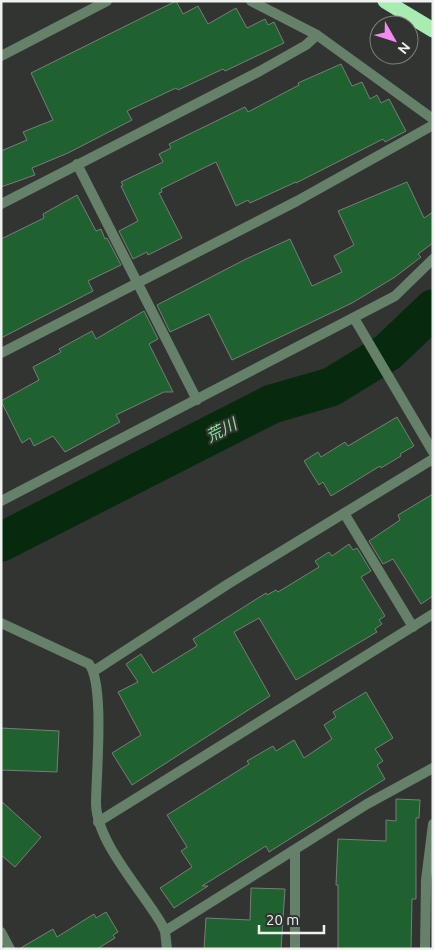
<svg xmlns="http://www.w3.org/2000/svg" width="434" height="950" font-family="Ubuntu,'Noto Sans JP',sans-serif">
<style>
.lines{fill:none;stroke-linecap:round;stroke-linejoin:round}
.river{stroke:#072a0f;stroke-width:39}
.building{fill:#20622f;stroke:#797d79}
.street{stroke:#668169;stroke-width:10}
.highway{stroke:#a8ecb1;stroke-width:15}
.labels{text-anchor:middle;dominant-baseline:central;stroke-width:4.5;stroke-linejoin:round;paint-order:stroke}
.water-label{font-size:16px;font-style:italic;fill:#8be498;stroke:#313431}
</style>
<rect width="100%" height="100%" fill="#313431"/>
<g class="lines">
<path class="river" d="M 1,542 L 272,404 L 331,387 L 388,352 L 433,309"/>
</g>
<path class="building" d="M 176,1 L 183,14 L 198,6 L 208,24 L 236,8 L 247,28 L 265,19 L 268,25 L 274,22 L 284,43 L 225,71 L 223,69 L 178,90 L 176,88 L 127,111 L 132,120 L 68,153 L 32,168 L 35,175 L 1,187 L 1,151 L 27,140 L 23,132 L 53,120 L 31,73 Z
M 341,64 L 352,86 L 362,82 L 370,99 L 377,95 L 381,103 L 389,99 L 406,131 L 385,142 L 383,139 L 296,183 L 296,182 L 250,203 L 248,200 L 236,206 L 216,162 L 161,189 L 162,192 L 159,193 L 182,238 L 148,255 L 147,252 L 133,259 L 119,231 L 138,221 L 121,186 L 123,185 L 121,182 L 163,162 L 159,154 L 171,148 L 169,144 L 245,107 L 248,112 L 299,85 L 298,83 Z
M 407,182 L 424,218 L 433,212 L 433,243 L 418,254 L 421,257 L 395,277 L 352,303 L 232,360 L 209,314 L 170,332 L 157,305 L 246,259 L 290,239 L 312,286 L 342,272 L 334,256 L 354,245 L 338,211 Z
M 77,195 L 96,231 L 101,229 L 105,239 L 107,238 L 121,265 L 88,281 L 93,291 L 1,338 L 1,239 L 44,218 L 43,214 Z
M 144,311 L 158,339 L 149,344 L 173,392 L 164,392 L 116,415 L 120,422 L 65,452 L 53,436 L 34,446 L 30,438 L 22,443 L 1,401 L 39,380 L 33,367 L 61,352 L 59,349 L 92,331 L 96,339 Z
M 397,417 L 414,446 L 400,454 L 401,456 L 381,468 L 380,466 L 331,496 L 323,482 L 319,485 L 304,461 L 318,452 L 321,457 L 345,442 L 348,446 Z
M 433,494 L 433,596 L 421,604 L 393,559 L 383,564 L 369,541 L 400,520 L 398,515 Z
M 349,544 L 353,550 L 357,548 L 371,571 L 361,577 L 385,616 L 379,620 L 382,624 L 375,629 L 377,632 L 296,680 L 259,618 L 234,632 L 270,696 L 132,785 L 112,753 L 141,735 L 118,692 L 138,682 L 126,664 L 141,654 L 153,673 L 197,646 L 193,639 L 266,593 L 267,595 L 276,590 L 278,592 L 319,567 L 315,561 L 329,552 L 332,556 Z
M 366,692 L 393,738 L 375,749 L 383,761 L 377,765 L 385,779 L 269,852 L 266,846 L 202,886 L 208,886 L 174,908 L 160,888 L 192,867 L 181,851 L 187,847 L 167,815 L 249,764 L 247,761 L 273,746 L 276,751 L 294,740 L 304,758 L 332,739 L 324,725 L 336,717 L 333,712 Z
M 1,728 L 59,731 L 57,772 L 1,770 Z
M 396,799 L 420,800 L 419,818 L 416,818 L 416,899 L 412,899 L 411,949 L 338,949 L 338,885 L 336,885 L 338,839 L 386,841 L 386,820 L 396,821 Z
M 1,801 L 41,837 L 15,867 L 1,855 Z
M 251,888 L 285,889 L 281,949 L 204,949 L 206,918 L 250,920 Z
M 106,912 L 118,932 L 113,935 L 115,938 L 97,949 L 19,949 L 53,929 L 57,937 L 94,914 L 96,918 Z"/>
<g class="lines">
<path class="street" d="M 251,1 L 317,35 L 433,119
M 1,56 L 107,1
M 77,164 L 197,400
M 1,204 L 260,71 L 306,45 L 317,35
M 354,318 L 433,452
M 1,353 L 297,201 L 433,125
M 1,501 L 395,296 L 433,259
M 344,513 L 413,627
M 1,623 L 89,664 C 105,684 96,775 96,804 C 97,843 141,889 161,923 L 165,931 L 167,949
M 94,671 L 228,584 L 433,459
M 98,822 L 433,614
M 165,931 L 367,804 L 433,768
M 1,932 L 10,949
M 295,949 L 295,851
M 425,949 L 426,880 L 433,824"/>
<path class="highway" d="M 385,1 L 433,30"/>
</g>
<g class="labels">
<g class="water-label">
<text transform="translate(221 430) rotate(-27)">荒川</text>
</g>
</g>
<rect width="434" height="950" fill="none" stroke="#eff1ef" stroke-width="5"/>
<g transform="translate(394 40) rotate(129)"><circle r="24" fill="#313431" stroke="#7d807d"/>
<path d="M0-4L9 19L0 12L-9 19Z" fill="#f38af1"/>
<text y="-8" font-size="14" font-weight="bold" text-anchor="middle" fill="#eff1ef">N</text>
</g>
<path d="M259 925v8h65v-8" fill="none" stroke="#eff1ef" stroke-width="2.5"/>
<text x="266" y="925" font-size="15" fill="#eff1ef" stroke="#313431" stroke-width="4" paint-order="stroke">20 m</text>
</svg>
